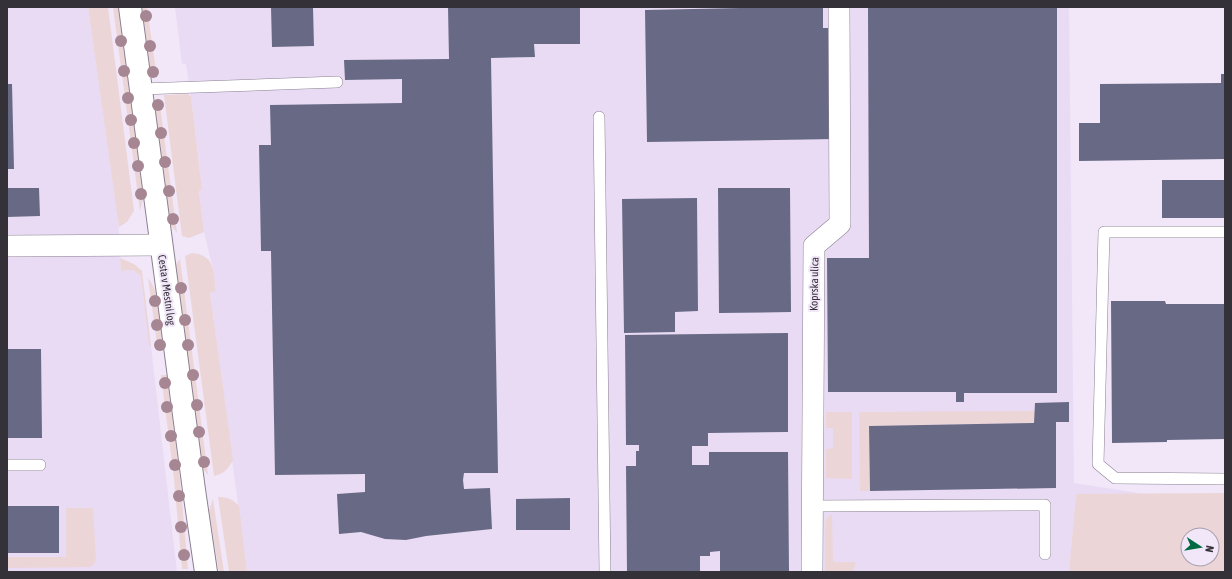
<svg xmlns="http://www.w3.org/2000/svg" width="1232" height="579" font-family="'Asap Condensed',sans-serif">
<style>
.built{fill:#e9dbf4}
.green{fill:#ecd5d7;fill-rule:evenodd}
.building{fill:#686a85}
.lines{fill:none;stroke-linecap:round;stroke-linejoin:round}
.lane-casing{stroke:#8a8091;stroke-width:12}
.street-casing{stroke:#8a8091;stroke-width:22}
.secondary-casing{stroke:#8a8091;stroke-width:24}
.lane{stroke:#fff;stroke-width:11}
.street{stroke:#fff;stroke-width:21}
.secondary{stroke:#fff;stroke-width:22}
.tree{fill:#a68692}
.labels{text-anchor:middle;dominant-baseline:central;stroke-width:4;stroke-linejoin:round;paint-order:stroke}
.street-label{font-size:11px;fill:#353138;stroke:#f1e7f9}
</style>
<rect width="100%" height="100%" fill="#f1e7f9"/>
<path class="built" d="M 7,7 L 88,7 L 118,216 L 121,271 L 133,270 L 141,276 L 149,345 L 151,346 L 177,572 L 7,572 Z
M 175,7 L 1069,7 L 1074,483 L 1145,494 L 1076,494 L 1069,572 L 247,572 L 210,293 L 216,291 L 212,265 L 204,232 L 199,191 L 202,190 L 191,96 L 186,64 L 182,64 Z"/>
<path class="green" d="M 88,7 L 108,7 L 134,211 L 127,222 L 119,227 Z
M 113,7 L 120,7 L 144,195 L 140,211 Z
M 142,7 L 147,7 L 157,78 L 152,75 L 150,70 Z
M 188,94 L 191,96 L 202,190 L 199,191 L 204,232 L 189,238 L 182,236 L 164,95 Z
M 159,98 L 177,233 L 170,224 L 155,107 L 156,101 Z
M 192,253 C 216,255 213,273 216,291 L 210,293 L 233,460 C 228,469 224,474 214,476 L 185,256 Z
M 120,258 L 134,264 L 142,271 L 151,346 L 149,346 L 141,276 L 133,270 L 121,271 Z
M 180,259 L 208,475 L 203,469 L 201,465 L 175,265 Z
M 148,278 C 162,296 161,327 164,350 L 158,351 Z
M 161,375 L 167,375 L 180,479 L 188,569 L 182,569 L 174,479 Z
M 1035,411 L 1034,423 L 869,426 L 870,491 L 860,491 L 859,412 Z
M 826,412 L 852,412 L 852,479 L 826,478 L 826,449 L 833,448 L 833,428 L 826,428 Z
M 1225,493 L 1225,572 L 1069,572 L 1076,494 ZM 1188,535 L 1212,535 L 1212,559 L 1188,559 Z
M 218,497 C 227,497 233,499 239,506 L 247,572 L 229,572 Z
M 213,499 L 224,572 L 219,572 L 209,511 Z
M 66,508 L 93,508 L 96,560 L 94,564 L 90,567 L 7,568 L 7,557 L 66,557 Z
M 832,514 L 833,562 L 856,562 L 853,572 L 825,572 L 825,532 L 826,519 Z"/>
<path class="building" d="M 271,7 L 313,7 L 314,46 L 272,47 Z
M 448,7 L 580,7 L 580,44 L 534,44 L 535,57 L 491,58 L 498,473 L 464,473 L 463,480 L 464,489 L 490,488 L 492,529 L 426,536 L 406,540 L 385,539 L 361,532 L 339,534 L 337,494 L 365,492 L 365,474 L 275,475 L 271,251 L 261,251 L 259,145 L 271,145 L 270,105 L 402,103 L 402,79 L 345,80 L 344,60 L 449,59 Z
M 790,7 L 823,7 L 823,28 L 834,28 L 835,139 L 647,142 L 645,10 Z
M 1057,7 L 1057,393 L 964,393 L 964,402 L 956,402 L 956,392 L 828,392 L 827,258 L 869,258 L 868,8 Z
M 1221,74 L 1225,74 L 1225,159 L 1079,161 L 1079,123 L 1100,123 L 1100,84 L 1221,83 Z
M 7,84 L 12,84 L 14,169 L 7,169 Z
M 1162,180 L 1225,180 L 1225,218 L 1162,218 Z
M 7,188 L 39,188 L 40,216 L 7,217 Z
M 718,188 L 790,188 L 791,312 L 719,313 Z
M 697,198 L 698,311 L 675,312 L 675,332 L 624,333 L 622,199 Z
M 1111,301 L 1165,301 L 1166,304 L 1225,304 L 1225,439 L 1167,440 L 1167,442 L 1112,443 Z
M 788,333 L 788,432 L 708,433 L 708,446 L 692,446 L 692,465 L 709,465 L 709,452 L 788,452 L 789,572 L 720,572 L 720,551 L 710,552 L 710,556 L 700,556 L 700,572 L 627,572 L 626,466 L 636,466 L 636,451 L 639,451 L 639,445 L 626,445 L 625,335 Z
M 7,349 L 41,349 L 42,438 L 7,438 Z
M 1069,402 L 1069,422 L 1056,422 L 1056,488 L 870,491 L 869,426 L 1034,423 L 1035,403 Z
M 570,498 L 570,530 L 516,530 L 516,499 Z
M 7,506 L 59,506 L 59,553 L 7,553 Z"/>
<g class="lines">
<g class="lane-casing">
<path id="lane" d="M 141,89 L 337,82
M 599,117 L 605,572
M 1225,232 L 1104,232 L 1098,464 L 1115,478 L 1225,479
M 7,465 L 40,465
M 812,506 L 1045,505 L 1045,554"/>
</g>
<g class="street-casing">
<path id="street" d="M 7,246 L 161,245
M 812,572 L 814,246 L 840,224 L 839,7"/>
</g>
<g class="secondary-casing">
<path id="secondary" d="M 130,7 L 194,490 L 206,572"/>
</g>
<use href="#lane" class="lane"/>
<use href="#street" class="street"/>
<use href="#secondary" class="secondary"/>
</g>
<g class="tree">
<circle cx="146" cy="16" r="6"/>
<circle cx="121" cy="41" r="6"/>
<circle cx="150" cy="46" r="6"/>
<circle cx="124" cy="71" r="6"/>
<circle cx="153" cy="72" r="6"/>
<circle cx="128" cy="98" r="6"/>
<circle cx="158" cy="105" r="6"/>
<circle cx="131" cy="120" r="6"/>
<circle cx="161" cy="133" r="6"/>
<circle cx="134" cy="143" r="6"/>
<circle cx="165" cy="162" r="6"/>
<circle cx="138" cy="166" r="6"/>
<circle cx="169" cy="191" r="6"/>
<circle cx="141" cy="194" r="6"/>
<circle cx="173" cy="219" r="6"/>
<circle cx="181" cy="288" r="6"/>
<circle cx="155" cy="301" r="6"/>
<circle cx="185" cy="320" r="6"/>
<circle cx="157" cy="325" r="6"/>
<circle cx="160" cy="345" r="6"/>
<circle cx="188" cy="345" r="6"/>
<circle cx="193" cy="375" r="6"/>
<circle cx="165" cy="383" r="6"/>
<circle cx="197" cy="405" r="6"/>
<circle cx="167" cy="407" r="6"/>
<circle cx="199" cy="432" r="6"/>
<circle cx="171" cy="436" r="6"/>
<circle cx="204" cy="462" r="6"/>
<circle cx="175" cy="465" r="6"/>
<circle cx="179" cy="496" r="6"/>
<circle cx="181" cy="527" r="6"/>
<circle cx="184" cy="555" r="6"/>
</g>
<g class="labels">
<g class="street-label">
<text transform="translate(814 284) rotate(-89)">Koprska ulica</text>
<text transform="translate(167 290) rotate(82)">Cesta v Mestni log</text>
</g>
</g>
<rect width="1232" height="579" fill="none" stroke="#353138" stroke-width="16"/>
<g transform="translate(1200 547) rotate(102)"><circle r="19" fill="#f1e7f9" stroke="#a69eac"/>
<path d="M0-3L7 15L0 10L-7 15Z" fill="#006b42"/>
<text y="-6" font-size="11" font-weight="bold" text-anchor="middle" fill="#353138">N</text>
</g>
</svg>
